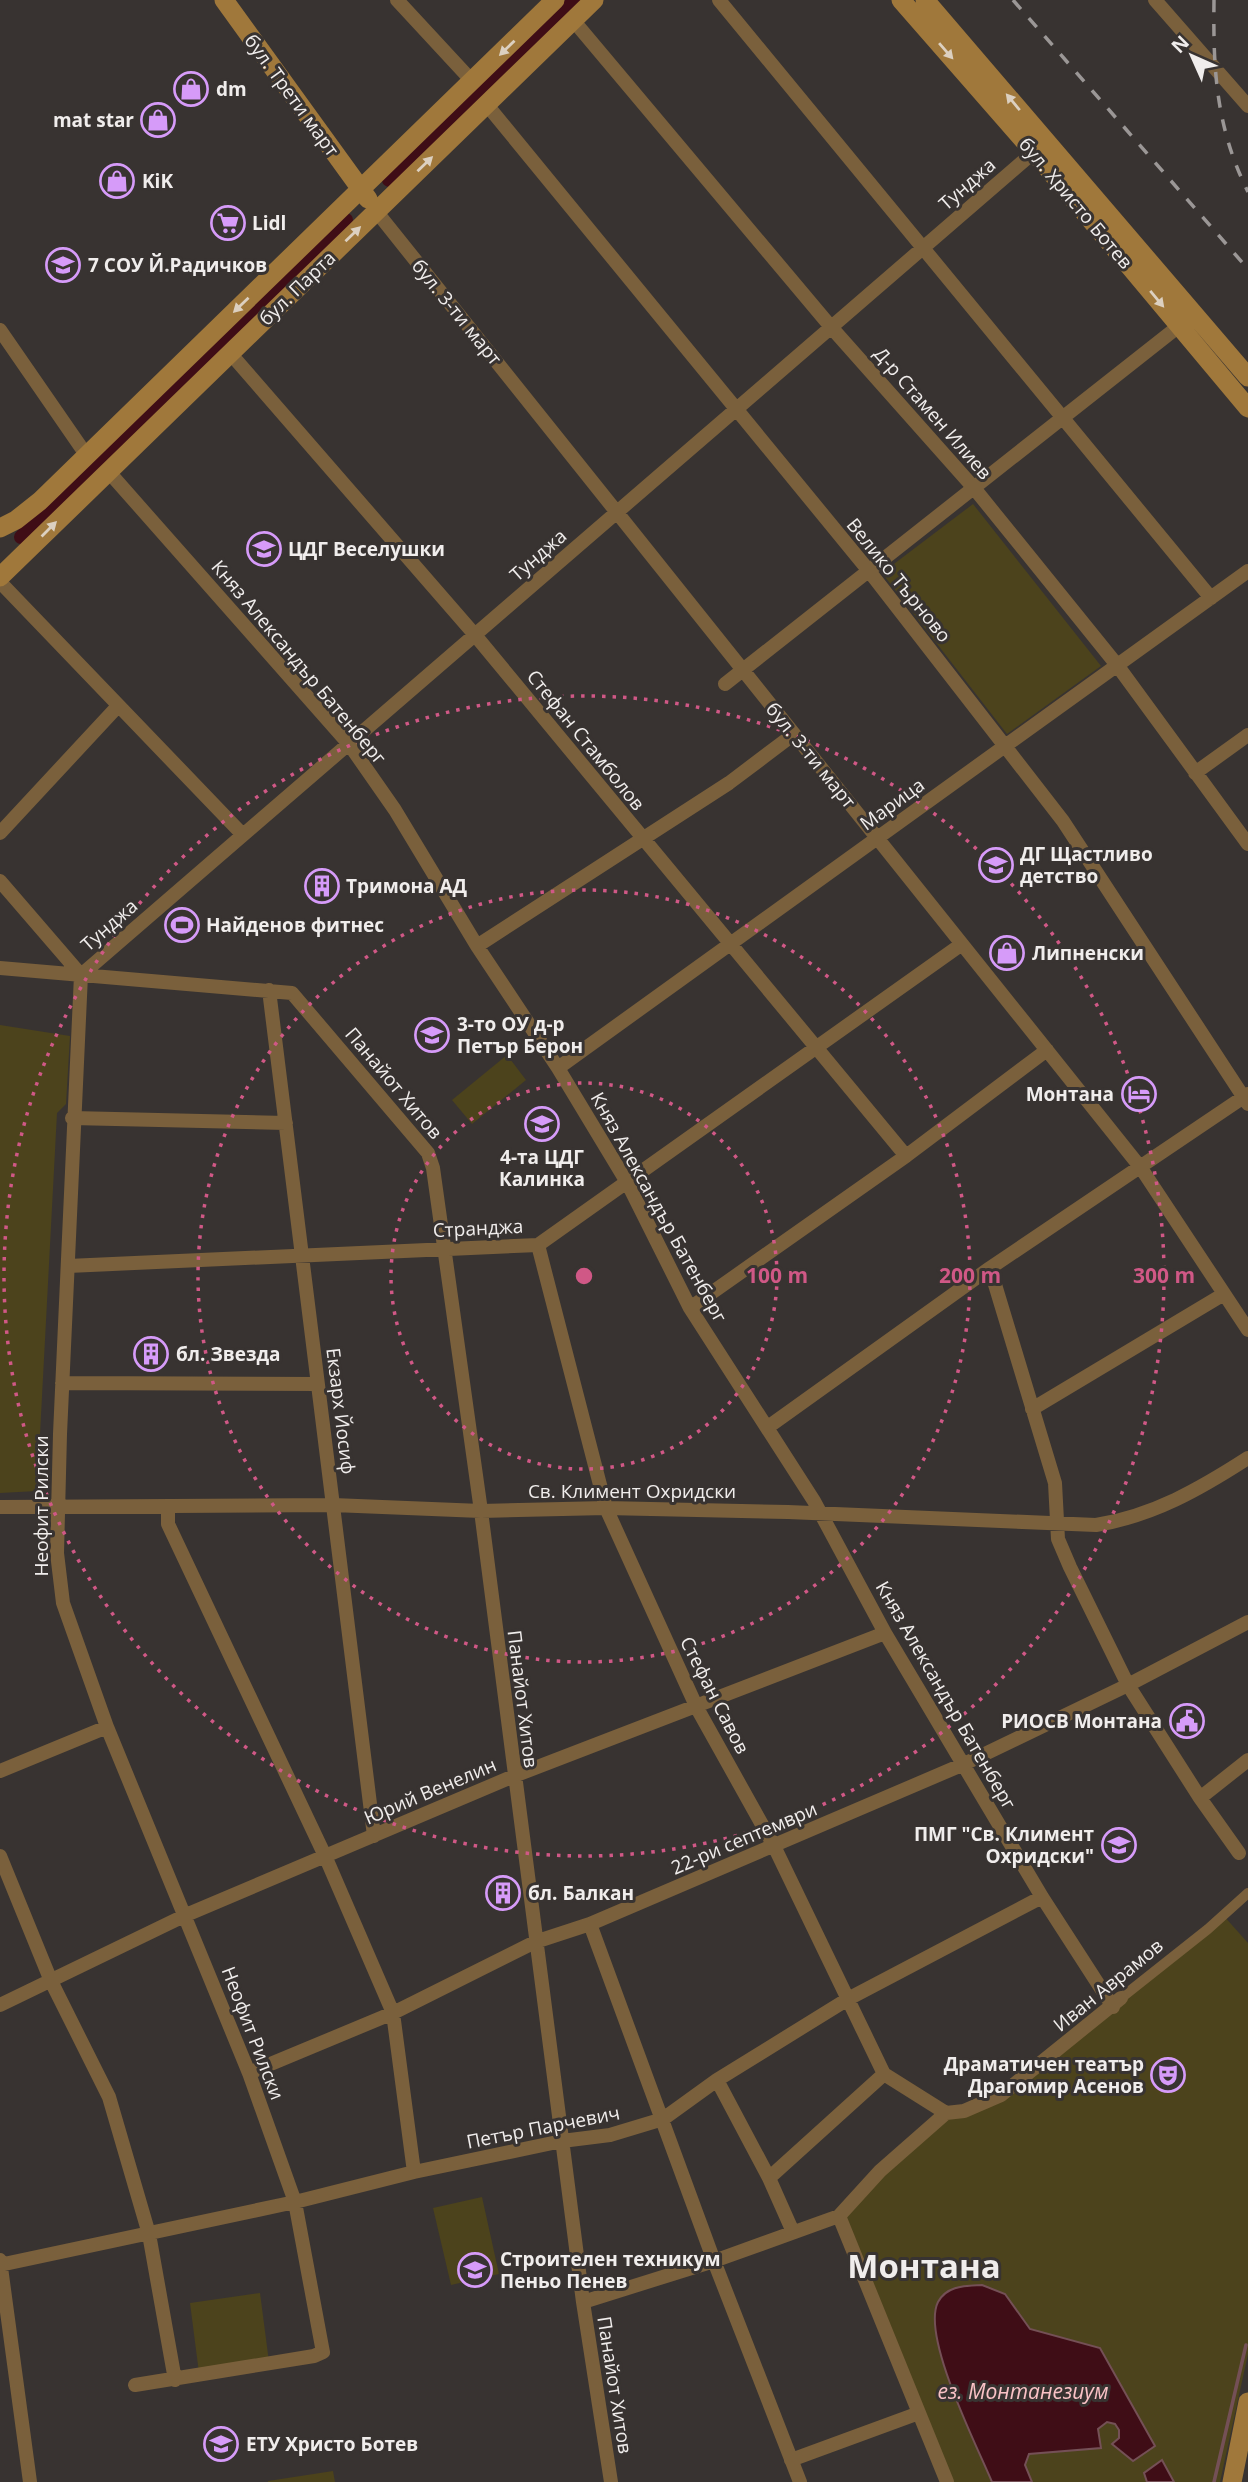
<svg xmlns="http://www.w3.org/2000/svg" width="1248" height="2482" font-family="'Open Sans',sans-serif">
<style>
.green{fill:#4c431c}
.water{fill:#3f0d16;stroke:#745056;stroke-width:2}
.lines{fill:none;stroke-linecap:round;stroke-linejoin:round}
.stream{stroke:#745056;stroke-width:3.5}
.canal{stroke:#3f0d16;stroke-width:14}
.pedestrian{stroke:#7a603c;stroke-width:10}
.minor{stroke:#7a603c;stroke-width:14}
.secondary{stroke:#a0783b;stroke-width:19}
.rail{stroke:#9b9796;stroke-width:3.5;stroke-dasharray:12 12;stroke-linecap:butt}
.oneway{fill:#dcd0c0}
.ring{fill:none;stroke:#d05886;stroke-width:3.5;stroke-dasharray:3.5 7}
.labels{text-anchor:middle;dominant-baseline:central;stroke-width:6;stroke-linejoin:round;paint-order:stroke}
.poi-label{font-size:19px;font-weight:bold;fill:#f0edec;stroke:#383331;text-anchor:start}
.street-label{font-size:19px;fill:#f0edec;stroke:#383331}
.water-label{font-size:21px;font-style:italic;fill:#fac2c6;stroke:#383331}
.town-label{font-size:33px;font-weight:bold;fill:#f0edec;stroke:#383331}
.centre{fill:#d05886;stroke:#383331;stroke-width:3.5}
.ring-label{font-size:21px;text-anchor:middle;font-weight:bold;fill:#d05886;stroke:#383331;stroke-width:6;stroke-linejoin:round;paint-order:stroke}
</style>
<rect width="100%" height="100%" fill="#383331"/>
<path class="green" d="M 973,504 L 1101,666 L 1007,734 L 882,573 Z
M 0,1025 L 70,1036 L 66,1104 L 57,1113 L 37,1491 L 0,1493 Z
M 507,1055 L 526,1080 L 472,1124 L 452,1100 Z
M 1223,1915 L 1248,1943 L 1248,2354 L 1220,2482 L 948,2482 L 839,2216 L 946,2113 L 981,2105 Z
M 482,2197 L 499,2274 L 451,2285 L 433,2208 Z
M 260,2293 L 269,2362 L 199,2373 L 190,2303 Z
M 333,2471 L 335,2482 L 268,2482 L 268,2481 Z"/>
<path class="water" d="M 982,2285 L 1005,2294 L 1030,2329 L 1100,2348 L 1155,2446 L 1133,2461 L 1112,2444 L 1119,2438 L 1119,2430 L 1115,2424 L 1107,2422 L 1098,2429 L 1101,2448 L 1029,2454 L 1025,2465 L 1032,2482 L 992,2482 C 977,2446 921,2336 938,2302 C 947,2285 966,2286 982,2285 Z
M 1162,2460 L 1174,2482 L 1147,2482 L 1144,2473 Z"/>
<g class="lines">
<path class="stream" d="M 1214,2482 L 1246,2345"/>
<path class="canal" d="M 389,180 L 575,0
M 21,537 L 346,220"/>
<path class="pedestrian" d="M 1121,1998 L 1208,1929 L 1248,1893"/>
<path class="minor" d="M 397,0 L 472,81
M 719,0 L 1211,598
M 1155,0 L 1248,106
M 573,20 L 831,327 L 974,488 L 1117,665 L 1248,844
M 487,105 L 869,571 L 1063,821 L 1248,1104
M 376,211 L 1141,1168 L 1248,1330
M 0,330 L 87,456
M 230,353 L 475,635 L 906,1156
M 108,471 L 349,744 L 395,810 L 477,946 L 558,1068 L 628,1184 L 690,1308 L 814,1501 L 885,1633 L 1042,1897 L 1113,2007
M 0,582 L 243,835
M 725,684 L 1179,326
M 1195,773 L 1248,735
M 0,833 L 118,706
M 0,881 L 81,975 L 60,1434 L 57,1553 L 63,1603 L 107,1727 L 249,2073 L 295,2202 L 322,2347 L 323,2352 L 314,2356 L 135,2385
M 477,946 L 729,783 L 794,734
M 0,968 L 292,993 L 428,1153 L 433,1168 L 481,1511 L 583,2302 L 611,2482
M 81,975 L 1034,152
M 269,990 L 374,1836
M 558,1068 L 1248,571
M 72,1118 L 286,1123
M 538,1245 L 606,1508 L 697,1708 L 774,1846 L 884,2074 L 946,2113
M 68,1266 L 538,1245 L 962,944
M 990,1268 L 1055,1483 L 1058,1539 L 1070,1567 L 1128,1685 L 1200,1798 L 1239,1853
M 690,1308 L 906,1156 L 1047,1050
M 62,1383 L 318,1384
M 1032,1409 L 1224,1294
M 768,1427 L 990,1268 L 1248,1094
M 0,1507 L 333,1505 L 481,1511 L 606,1508 L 788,1512 L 1096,1525 C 1153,1516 1200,1489 1248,1458
M 168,1507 L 168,1524 L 326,1858 L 393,2013 L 414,2172
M 0,1771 L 107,1727
M 1200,1798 L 1248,1760
M 0,1856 L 51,1981 L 109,2097 L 149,2234 L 175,2380
M 590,1924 L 714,2261 L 800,2482
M 0,2005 L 186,1915 L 514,1776 L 885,1633
M 249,2073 L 393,2013 L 535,1942 L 590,1924 L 964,1764 L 1128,1685 L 1248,1622
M 717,2080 L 769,2178 L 884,2074
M 769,2178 L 793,2232
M 839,2216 L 947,2482
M 0,2260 L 30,2482
M 0,2265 L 295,2202 L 414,2172 L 562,2141 L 610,2135 L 663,2119 L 717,2080 L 848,1999 L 1042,1897
M 583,2302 L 714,2261 L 839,2216 L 880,2171 L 946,2113 L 964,2111 L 1001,2095 L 1121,1998
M 791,2460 L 919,2413"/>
<path class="secondary" d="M 224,0 L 368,199
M 901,0 L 1034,152 L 1248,408
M 925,0 L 1248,377
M 0,528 L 16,520 L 40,501 L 555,0
M 0,577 L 594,0
M 1232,2482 L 1248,2402"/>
<path class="rail" d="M 1013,0 L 1248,269
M 1214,0 C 1213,71 1216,127 1248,192"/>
</g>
<defs><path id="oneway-solid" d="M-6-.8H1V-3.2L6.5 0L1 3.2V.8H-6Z" transform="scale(1.75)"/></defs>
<g class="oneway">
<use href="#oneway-solid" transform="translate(507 48) rotate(136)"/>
<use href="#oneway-solid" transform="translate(946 51) rotate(49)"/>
<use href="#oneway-solid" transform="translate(1013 102) rotate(-130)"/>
<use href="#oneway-solid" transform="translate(425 164) rotate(-44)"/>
<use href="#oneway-solid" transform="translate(353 234) rotate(-44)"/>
<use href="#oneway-solid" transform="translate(1157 299) rotate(50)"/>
<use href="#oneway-solid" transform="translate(241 305) rotate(136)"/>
<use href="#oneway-solid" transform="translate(49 529) rotate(-45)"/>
</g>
<g class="ring">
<circle cx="584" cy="1276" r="193"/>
<circle cx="584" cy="1276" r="386"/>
<circle cx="584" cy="1276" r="580"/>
</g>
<defs>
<g id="shop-ring" transform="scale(1.75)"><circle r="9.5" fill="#383331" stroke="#d69bf9" stroke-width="1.5"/><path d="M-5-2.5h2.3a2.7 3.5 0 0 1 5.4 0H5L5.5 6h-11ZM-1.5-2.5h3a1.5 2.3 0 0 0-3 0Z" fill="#d69bf9"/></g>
<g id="supermarket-ring" transform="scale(1.75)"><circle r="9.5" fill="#383331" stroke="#d69bf9" stroke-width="1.5"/><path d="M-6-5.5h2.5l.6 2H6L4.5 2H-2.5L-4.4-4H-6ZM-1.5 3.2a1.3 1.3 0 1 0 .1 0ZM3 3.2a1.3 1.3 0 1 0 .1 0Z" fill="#d69bf9"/></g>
<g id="school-ring" transform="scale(1.75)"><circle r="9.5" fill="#383331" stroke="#d69bf9" stroke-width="1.5"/><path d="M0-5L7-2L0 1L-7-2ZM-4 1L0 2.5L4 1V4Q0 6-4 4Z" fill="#d69bf9"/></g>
<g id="building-ring" transform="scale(1.75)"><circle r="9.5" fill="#383331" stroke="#d69bf9" stroke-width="1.5"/><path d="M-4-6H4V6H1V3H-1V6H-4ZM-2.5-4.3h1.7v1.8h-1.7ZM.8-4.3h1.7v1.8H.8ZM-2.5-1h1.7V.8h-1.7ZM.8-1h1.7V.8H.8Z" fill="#d69bf9"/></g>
<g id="stadium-ring" transform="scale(1.75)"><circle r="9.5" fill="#383331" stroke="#d69bf9" stroke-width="1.5"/><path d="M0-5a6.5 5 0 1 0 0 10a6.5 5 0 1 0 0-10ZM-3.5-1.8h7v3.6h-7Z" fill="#d69bf9"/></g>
<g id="hotel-ring" transform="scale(1.75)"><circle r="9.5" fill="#383331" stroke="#d69bf9" stroke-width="1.5"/><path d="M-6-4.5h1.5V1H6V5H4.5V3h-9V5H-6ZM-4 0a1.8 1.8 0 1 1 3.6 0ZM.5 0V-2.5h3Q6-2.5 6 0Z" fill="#d69bf9"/></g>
<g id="civic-ring" transform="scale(1.75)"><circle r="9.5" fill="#383331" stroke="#d69bf9" stroke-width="1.5"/><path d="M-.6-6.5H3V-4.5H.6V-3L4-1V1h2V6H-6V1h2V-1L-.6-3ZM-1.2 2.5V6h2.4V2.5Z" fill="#d69bf9"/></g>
<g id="theatre-ring" transform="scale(1.75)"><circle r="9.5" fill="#383331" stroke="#d69bf9" stroke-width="1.5"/><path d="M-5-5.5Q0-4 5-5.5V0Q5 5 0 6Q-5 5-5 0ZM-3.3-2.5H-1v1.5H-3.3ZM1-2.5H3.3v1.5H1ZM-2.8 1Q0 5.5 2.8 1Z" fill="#d69bf9"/></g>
</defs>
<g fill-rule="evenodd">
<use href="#shop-ring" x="191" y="89"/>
<use href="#shop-ring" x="158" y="120"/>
<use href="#shop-ring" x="117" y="181"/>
<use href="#supermarket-ring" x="228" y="223"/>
<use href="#school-ring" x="63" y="265"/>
<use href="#school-ring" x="264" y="549"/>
<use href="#school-ring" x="996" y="865"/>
<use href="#building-ring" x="322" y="886"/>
<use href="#stadium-ring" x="182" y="925"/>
<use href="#shop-ring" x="1007" y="953"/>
<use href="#school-ring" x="432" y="1035"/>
<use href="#hotel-ring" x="1139" y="1094"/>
<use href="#school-ring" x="542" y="1124"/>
<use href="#building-ring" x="151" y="1354"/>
<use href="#civic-ring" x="1187" y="1721"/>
<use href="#school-ring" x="1119" y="1845"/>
<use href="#building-ring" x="503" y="1893"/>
<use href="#theatre-ring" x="1168" y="2075"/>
<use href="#school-ring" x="475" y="2270"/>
<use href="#school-ring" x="221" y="2444"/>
</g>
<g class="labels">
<g class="poi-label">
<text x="216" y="89">dm</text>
<text x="134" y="120" text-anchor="end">mat star</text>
<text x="142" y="181">KiK</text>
<text x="252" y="223">Lidl</text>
<text x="88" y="265">7 СОУ Й.Радичков</text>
<text x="288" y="549">ЦДГ Веселушки</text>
<text x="1020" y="854">ДГ Щастливо<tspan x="1020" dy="22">детство</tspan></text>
<text x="346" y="886">Тримона АД</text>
<text x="206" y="925">Найденов фитнес</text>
<text x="1032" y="953">Липненски</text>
<text x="457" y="1024">3-то ОУ д-р<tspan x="457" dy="22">Петър Берон</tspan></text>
<text x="1114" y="1094" text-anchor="end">Монтана</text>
<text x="542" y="1157" text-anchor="middle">4-та ЦДГ<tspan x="542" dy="22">Калинка</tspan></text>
<text x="176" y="1354">бл. Звезда</text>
<text x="1162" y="1721" text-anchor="end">РИОСВ Монтана</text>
<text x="1094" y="1834" text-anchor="end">ПМГ "Св. Климент<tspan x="1094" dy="22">Охридски"</tspan></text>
<text x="528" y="1893">бл. Балкан</text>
<text x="1144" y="2064" text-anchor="end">Драматичен театър<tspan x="1144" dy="22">Драгомир Асенов</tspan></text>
<text x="500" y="2259">Строителен техникум<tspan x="500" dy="22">Пеньо Пенев</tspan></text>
<text x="246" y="2444">ЕТУ Христо Ботев</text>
</g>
<g class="street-label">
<text transform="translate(292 95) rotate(54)">бул. Трети март</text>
<text transform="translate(967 184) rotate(-41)">Тунджа</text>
<text transform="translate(1076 203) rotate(50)">бул. Христо Ботев</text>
<text transform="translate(297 288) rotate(-44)">бул. Парта</text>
<text transform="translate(457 312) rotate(51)">бул. 3-ти март</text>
<text transform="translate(933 413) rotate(49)">Д-р Стамен Илиев</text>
<text transform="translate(538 555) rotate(-41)">Тунджа</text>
<text transform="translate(899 580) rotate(51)">Велико Търново</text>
<text transform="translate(299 662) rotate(50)">Княз Александър Батенберг</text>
<text transform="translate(586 740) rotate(51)">Стефан Стамболов</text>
<text transform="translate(811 755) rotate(51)">бул. 3-ти март</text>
<text transform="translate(892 804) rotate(-36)">Марица</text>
<text transform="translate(109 925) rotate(-41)">Тунджа</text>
<text transform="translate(394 1083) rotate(50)">Панайот Хитов</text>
<text transform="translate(659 1207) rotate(61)">Княз Александър Батенберг</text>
<text transform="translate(478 1228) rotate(-3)">Странджа</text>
<text transform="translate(341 1411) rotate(83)">Екзарх Йосиф</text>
<text x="632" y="1491">Св. Климент Охридски</text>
<text transform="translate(41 1506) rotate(-90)">Неофит Рилски</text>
<text transform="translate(715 1695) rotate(63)">Стефан Савов</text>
<text transform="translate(946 1695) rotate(60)">Княз Александър Батенберг</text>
<text transform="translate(523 1699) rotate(83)">Панайот Хитов</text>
<text transform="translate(430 1791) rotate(-23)">Юрий Венелин</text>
<text transform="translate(744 1838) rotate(-23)">22-ри септември</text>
<text transform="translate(1108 1985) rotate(-39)">Иван Аврамов</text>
<text transform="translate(253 2033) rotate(69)">Неофит Рилски</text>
<text transform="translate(543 2127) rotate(-11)">Петър Парчевич</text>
<text transform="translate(615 2385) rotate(81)">Панайот Хитов</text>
</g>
<g class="water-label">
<text x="1023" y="2391">ез. Монтанезиум</text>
</g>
<g class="town-label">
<text x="924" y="2265">Монтана</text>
</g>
</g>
<circle cx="584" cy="1276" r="10" class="centre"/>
<g class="ring-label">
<text x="777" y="1283">100 m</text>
<text x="970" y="1283">200 m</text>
<text x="1164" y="1283">300 m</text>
</g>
<g transform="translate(1192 56) rotate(315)" stroke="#383331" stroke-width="5" paint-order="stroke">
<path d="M0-5L12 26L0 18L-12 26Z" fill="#f0edec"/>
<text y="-10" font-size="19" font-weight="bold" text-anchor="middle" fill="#f0edec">N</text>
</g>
</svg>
